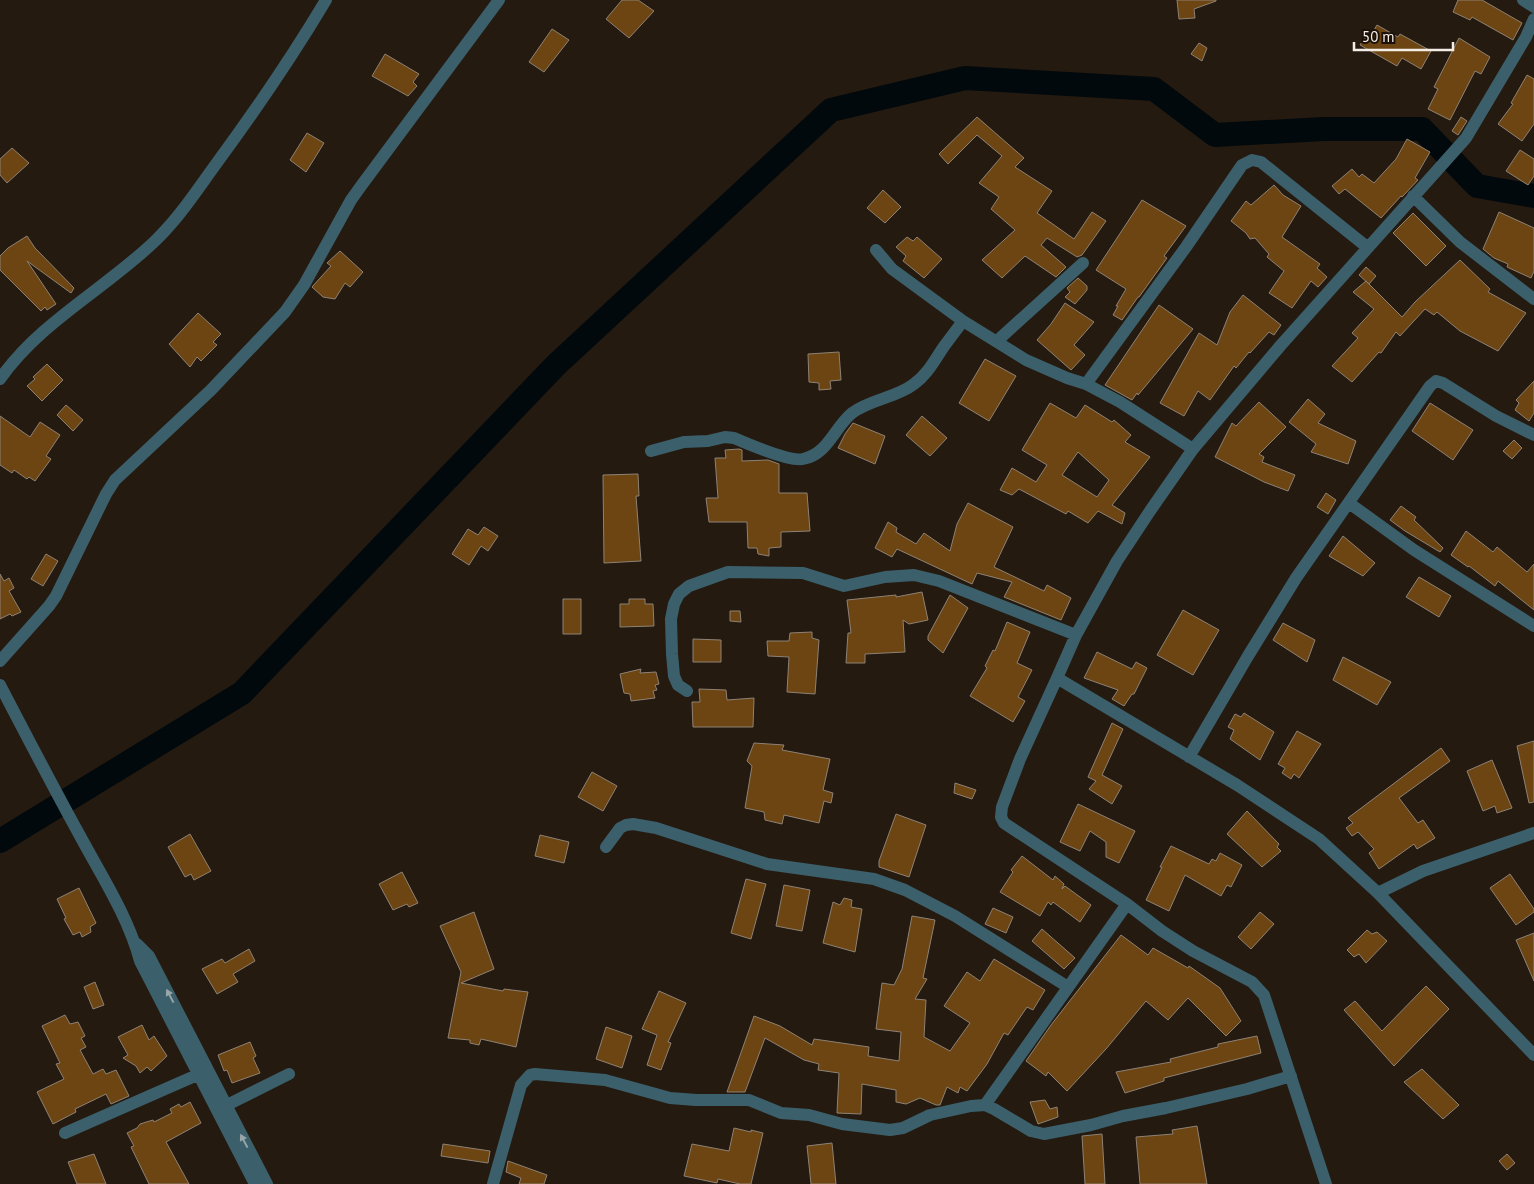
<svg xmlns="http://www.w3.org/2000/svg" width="1534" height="1184" font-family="'PT Sans',sans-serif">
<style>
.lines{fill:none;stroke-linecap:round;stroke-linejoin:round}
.river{stroke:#01090d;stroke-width:24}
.building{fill:#6c4512;stroke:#8e8275;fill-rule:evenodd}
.minor{stroke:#3b606c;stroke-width:12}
.oneway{fill:#98a6a9}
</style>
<rect width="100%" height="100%" fill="#251a10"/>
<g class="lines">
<path class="river" d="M 0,841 L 242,693 L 556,365 L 831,110 L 965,78 L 1154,89 L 1215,135 L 1323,129 L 1422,129 L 1477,186 L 1534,196"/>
</g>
<path class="building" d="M 622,0 L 638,0 L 654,11 L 629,38 L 606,19 Z
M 1177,0 L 1216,0 L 1216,1 L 1194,9 L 1195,18 L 1179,19 Z
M 1458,0 L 1482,0 L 1522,23 L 1513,40 L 1472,17 L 1470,20 L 1453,12 Z
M 1377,25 L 1398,37 L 1400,34 L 1431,51 L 1421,69 L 1402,58 L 1397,66 L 1360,45 L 1366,35 L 1370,37 Z
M 552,29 L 569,40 L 544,72 L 529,62 Z
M 1459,38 L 1490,57 L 1481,74 L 1475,71 L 1450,120 L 1428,109 L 1438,89 L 1434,87 Z
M 1199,43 L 1207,48 L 1202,61 L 1191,54 Z
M 385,54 L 419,74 L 413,82 L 417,86 L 408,96 L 372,76 Z
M 1527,75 L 1534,79 L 1534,124 L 1522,141 L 1498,124 L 1513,104 L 1511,103 Z
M 977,117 L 1024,158 L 1015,167 L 1052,191 L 1037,213 L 1074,239 L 1092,212 L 1106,221 L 1082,255 L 1077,257 L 1047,238 L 1041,245 L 1066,267 L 1056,277 L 1025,256 L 1002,278 L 982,260 L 1015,230 L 991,209 L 999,197 L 979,183 L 1002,156 L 977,135 L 948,164 L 939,154 Z
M 1461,117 L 1467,121 L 1458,135 L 1452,131 Z
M 307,133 L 324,143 L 306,172 L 290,160 Z
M 1407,139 L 1430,152 L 1415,178 L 1418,180 L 1402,197 L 1401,196 L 1381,218 L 1345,189 L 1339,194 L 1332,186 L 1352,169 L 1359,177 L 1362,174 L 1374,183 L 1396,159 Z
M 12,148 L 29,163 L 7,183 L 0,175 L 0,159 Z
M 1520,150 L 1534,159 L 1534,176 L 1528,185 L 1506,171 Z
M 1274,185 L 1283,195 L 1301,206 L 1282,237 L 1320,264 L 1317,268 L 1327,277 L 1318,287 L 1311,281 L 1292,308 L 1269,293 L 1284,271 L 1267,257 L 1269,254 L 1255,238 L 1250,239 L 1246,233 L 1231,221 L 1246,201 L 1251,205 Z
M 883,190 L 901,207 L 885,223 L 867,208 Z
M 1142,200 L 1186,226 L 1164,256 L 1167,258 L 1139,297 L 1138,297 L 1122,320 L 1113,315 L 1118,306 L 1116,306 L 1126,289 L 1096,270 Z
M 1499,212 L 1534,228 L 1534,271 L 1531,278 L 1507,267 L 1508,264 L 1494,258 L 1483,249 Z
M 1413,213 L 1446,246 L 1426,266 L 1393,233 Z
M 27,236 L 35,248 L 74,288 L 71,293 L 27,261 L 56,304 L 47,310 L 45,307 L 41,311 L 0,270 L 0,256 L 8,248 Z
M 907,237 L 913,241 L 917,237 L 942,259 L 924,278 L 903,261 L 906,256 L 896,247 Z
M 340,251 L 363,272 L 350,287 L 345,283 L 335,299 L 323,297 L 312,287 L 331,266 L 327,263 Z
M 1460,260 L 1490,289 L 1488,292 L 1526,313 L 1498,351 L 1460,331 L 1437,312 L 1434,315 L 1425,309 L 1400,336 L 1396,332 L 1381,353 L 1379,352 L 1352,382 L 1332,366 L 1358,338 L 1352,333 L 1374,309 L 1353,292 L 1366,281 L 1402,317 L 1415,302 Z
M 1366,267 L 1376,276 L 1369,284 L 1359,275 Z
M 1078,278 L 1087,286 L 1087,290 L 1075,304 L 1065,297 L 1070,292 L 1067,288 Z
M 1243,295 L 1281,325 L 1274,335 L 1269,332 L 1250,353 L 1249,352 L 1236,368 L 1234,366 L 1210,400 L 1198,391 L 1184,416 L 1160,403 L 1199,333 L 1217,345 L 1230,312 Z
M 1065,303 L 1094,322 L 1074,345 L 1085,355 L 1071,370 L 1037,340 L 1051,324 Z
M 1159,305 L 1193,329 L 1138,395 L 1137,393 L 1132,400 L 1105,385 Z
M 198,313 L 221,334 L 213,342 L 217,345 L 201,361 L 197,357 L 190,367 L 169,344 Z
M 839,352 L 841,380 L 830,381 L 831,389 L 819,390 L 819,383 L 809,382 L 808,354 Z
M 985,359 L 1016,376 L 989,421 L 959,403 Z
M 47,364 L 63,380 L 42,401 L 27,386 L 35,379 L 33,377 Z
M 1534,381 L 1534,413 L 1529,421 L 1515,410 L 1519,403 L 1516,400 Z
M 1308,399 L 1325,414 L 1318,423 L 1356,441 L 1348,464 L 1311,452 L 1316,444 L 1289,422 Z
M 1259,402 L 1286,427 L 1259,454 L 1264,457 L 1262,462 L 1295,475 L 1288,491 L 1264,482 L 1215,457 L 1232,423 L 1236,426 Z
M 1050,403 L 1076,418 L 1085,405 L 1112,422 L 1114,420 L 1131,435 L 1125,442 L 1150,457 L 1112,505 L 1125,513 L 1122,524 L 1098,511 L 1088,523 L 1068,511 L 1066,514 L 1019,489 L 1012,495 L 1000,490 L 1012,468 L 1036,482 L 1047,465 L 1022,450 ZM 1078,452 L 1109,480 L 1097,497 L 1062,475 Z
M 1430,403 L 1473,430 L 1453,460 L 1412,431 Z
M 66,405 L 83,420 L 73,431 L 57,415 Z
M 0,416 L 30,437 L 40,422 L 60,435 L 46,456 L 51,459 L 35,481 L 29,477 L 27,479 L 14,470 L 12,473 L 0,465 Z
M 922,416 L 947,438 L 930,456 L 906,435 Z
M 853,423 L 885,436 L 875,464 L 838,448 L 845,434 Z
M 1514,440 L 1522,448 L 1512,459 L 1503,451 Z
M 739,449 L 742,450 L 742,461 L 768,460 L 779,464 L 779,493 L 807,493 L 810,531 L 781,532 L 781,547 L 769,548 L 769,556 L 758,554 L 757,548 L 748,548 L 747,522 L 709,522 L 706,498 L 718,498 L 715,458 L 726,458 L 725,450 Z
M 638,474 L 639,496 L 636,496 L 641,561 L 604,563 L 603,475 Z
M 1326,493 L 1336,500 L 1328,514 L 1317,507 Z
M 968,503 L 1013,527 L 994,567 L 1044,591 L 1047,585 L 1071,598 L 1061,620 L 1004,597 L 1012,582 L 977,573 L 972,584 L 897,549 L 892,557 L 875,548 L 888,522 L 897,528 L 896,532 L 916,544 L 924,533 L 950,551 L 957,524 Z
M 1401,506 L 1416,517 L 1414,520 L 1443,548 L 1440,552 L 1405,531 L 1390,520 Z
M 484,527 L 498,536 L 488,551 L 481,546 L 469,565 L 452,554 L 468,529 L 478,535 Z
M 1466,531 L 1493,552 L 1497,547 L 1527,572 L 1534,564 L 1534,610 L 1498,581 L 1495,586 L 1469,566 L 1468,567 L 1451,555 Z
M 1343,536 L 1375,563 L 1363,576 L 1329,556 Z
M 46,554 L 58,561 L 43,586 L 31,579 Z
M 0,574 L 4,581 L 9,578 L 14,588 L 9,591 L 21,612 L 12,616 L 10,614 L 0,619 Z
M 1419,577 L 1451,596 L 1439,617 L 1406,597 Z
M 922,592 L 928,620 L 909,624 L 903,620 L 905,652 L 865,654 L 865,663 L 846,663 L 848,633 L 851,633 L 847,600 L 896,595 L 896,597 Z
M 950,595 L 968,608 L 943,653 L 928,640 L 928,636 Z
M 563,599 L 581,599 L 581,634 L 563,634 Z
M 629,599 L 645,599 L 645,604 L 653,604 L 654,626 L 620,627 L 620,604 L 629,604 Z
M 1183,610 L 1219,630 L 1193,675 L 1157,655 Z
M 730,611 L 740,611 L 741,622 L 730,621 Z
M 1007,622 L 1030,632 L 1017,663 L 1032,670 L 1018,697 L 1025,701 L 1013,722 L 970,696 L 987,668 L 985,666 L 993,650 L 995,651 Z
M 1283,623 L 1315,640 L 1307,662 L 1273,640 Z
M 812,632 L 812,638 L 819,640 L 815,694 L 787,692 L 789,657 L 768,656 L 767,641 L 789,641 L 790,633 Z
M 693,639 L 721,640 L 721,662 L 693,662 Z
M 1097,652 L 1132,669 L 1136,662 L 1147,668 L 1134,694 L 1132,694 L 1124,706 L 1112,699 L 1118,690 L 1084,678 Z
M 1343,657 L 1391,682 L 1377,705 L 1333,680 Z
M 641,669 L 640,673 L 656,672 L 659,684 L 655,685 L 657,690 L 653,691 L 655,698 L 631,701 L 630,694 L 624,693 L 620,674 Z
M 699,689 L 726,690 L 727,700 L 754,698 L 753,727 L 693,727 L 692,702 L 700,702 Z
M 1244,713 L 1274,732 L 1260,760 L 1230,739 L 1234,730 L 1228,727 L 1235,714 L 1241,717 Z
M 1112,723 L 1123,729 L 1102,775 L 1122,786 L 1112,804 L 1089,789 L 1096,781 L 1088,777 Z
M 1297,731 L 1321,744 L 1299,778 L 1294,774 L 1291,779 L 1282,773 L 1285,768 L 1278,764 Z
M 1534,741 L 1534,802 L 1529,803 L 1517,746 Z
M 754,743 L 784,745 L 782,750 L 830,759 L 823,790 L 833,793 L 831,803 L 824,801 L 819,823 L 784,815 L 782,824 L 765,820 L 764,812 L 745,808 L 752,766 L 747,761 Z
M 1441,748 L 1450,761 L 1399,798 L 1418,823 L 1423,820 L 1435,838 L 1417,849 L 1414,844 L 1379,869 L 1369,853 L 1374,849 L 1358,832 L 1352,836 L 1346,828 L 1353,823 L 1348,818 Z
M 1492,760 L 1512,808 L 1497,813 L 1495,806 L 1483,811 L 1467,771 Z
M 592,772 L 617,786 L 603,811 L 578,797 Z
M 955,783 L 976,790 L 972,799 L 954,793 Z
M 1078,804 L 1135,831 L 1119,863 L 1106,857 L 1106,842 L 1090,831 L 1080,851 L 1060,842 Z
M 1247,811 L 1279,844 L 1277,847 L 1281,851 L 1262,867 L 1227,834 Z
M 896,814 L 926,825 L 909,877 L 879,867 L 879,861 Z
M 190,834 L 211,871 L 194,880 L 191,874 L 185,877 L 168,847 Z
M 540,835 L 569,842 L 564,863 L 535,856 Z
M 1171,846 L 1209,864 L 1212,859 L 1216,861 L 1220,853 L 1242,865 L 1231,887 L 1227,885 L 1221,896 L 1185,875 L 1169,911 L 1146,900 L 1162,867 L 1160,867 Z
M 1022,856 L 1053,880 L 1055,876 L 1064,884 L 1062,889 L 1065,886 L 1091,905 L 1080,922 L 1053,902 L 1051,905 L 1048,902 L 1040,916 L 1000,892 L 1013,872 L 1011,870 Z
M 402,872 L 418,903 L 409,907 L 407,904 L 393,910 L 379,884 Z
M 1510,874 L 1534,909 L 1534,912 L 1516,925 L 1490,888 Z
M 746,879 L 766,884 L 751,939 L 731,933 Z
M 784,885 L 810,890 L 802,931 L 776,926 Z
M 79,888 L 96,923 L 90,927 L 91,932 L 82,937 L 80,932 L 73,935 L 64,919 L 66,918 L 57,899 Z
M 844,898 L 852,900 L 851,907 L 862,909 L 855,952 L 823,943 L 833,902 L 840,905 Z
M 993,908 L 1013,917 L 1006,933 L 985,924 Z
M 474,912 L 494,969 L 461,983 L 503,991 L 504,989 L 528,992 L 516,1047 L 481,1039 L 479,1045 L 470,1043 L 470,1040 L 448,1038 L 461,972 L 440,926 Z
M 1260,912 L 1274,924 L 1251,949 L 1238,937 Z
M 912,916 L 935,920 L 923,978 L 927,979 L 915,999 L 926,1000 L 924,1037 L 950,1051 L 970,1023 L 944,1006 L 967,972 L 980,981 L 994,959 L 1045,990 L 1033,1010 L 1027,1007 L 1008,1035 L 1004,1033 L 987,1064 L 967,1091 L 960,1087 L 958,1093 L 947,1087 L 940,1105 L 936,1105 L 920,1098 L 906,1104 L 896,1102 L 896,1090 L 862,1084 L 861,1114 L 837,1113 L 839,1073 L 818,1070 L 819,1064 L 804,1060 L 765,1038 L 745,1092 L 727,1092 L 754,1016 L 780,1026 L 812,1045 L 814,1039 L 869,1047 L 868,1056 L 899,1061 L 901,1032 L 876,1029 L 882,983 L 894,985 L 902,969 Z
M 1042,929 L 1075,958 L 1064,969 L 1032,941 Z
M 1367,930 L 1372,934 L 1377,932 L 1387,941 L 1366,963 L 1359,954 L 1354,957 L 1347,950 Z
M 1534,933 L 1534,981 L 1516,940 Z
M 1121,935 L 1148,955 L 1153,948 L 1188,968 L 1189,966 L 1220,988 L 1241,1021 L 1226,1036 L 1188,998 L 1168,1020 L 1146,1001 L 1106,1049 L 1067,1091 L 1048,1072 L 1046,1076 L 1026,1061 L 1051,1025 Z
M 249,949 L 255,961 L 233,974 L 238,982 L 217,994 L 202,969 L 222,959 L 225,963 Z
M 95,982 L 104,1005 L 93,1009 L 84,987 Z
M 1426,986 L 1449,1009 L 1394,1066 L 1344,1010 L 1355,1001 L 1382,1031 Z
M 659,991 L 686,1003 L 668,1042 L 671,1043 L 661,1070 L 647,1065 L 657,1035 L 642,1029 Z
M 65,1015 L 70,1024 L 78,1022 L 85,1036 L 81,1038 L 86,1047 L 80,1050 L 93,1074 L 103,1069 L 106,1074 L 116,1070 L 129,1096 L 111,1104 L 106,1094 L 75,1109 L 76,1112 L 53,1124 L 37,1092 L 64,1079 L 56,1064 L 60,1063 L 42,1026 Z
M 142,1025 L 149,1040 L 154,1036 L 167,1056 L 151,1071 L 147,1067 L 140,1073 L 136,1066 L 123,1058 L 128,1055 L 118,1037 Z
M 606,1027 L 632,1036 L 622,1068 L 596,1059 Z
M 1257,1036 L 1261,1053 L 1164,1078 L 1164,1081 L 1125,1093 L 1116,1072 L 1171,1062 L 1170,1059 L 1218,1047 L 1218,1044 Z
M 250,1042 L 256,1056 L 253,1058 L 260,1073 L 232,1083 L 227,1070 L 224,1071 L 218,1055 Z
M 1422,1069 L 1459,1105 L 1443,1119 L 1404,1082 Z
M 1045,1100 L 1050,1109 L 1057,1107 L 1058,1117 L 1038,1124 L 1030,1102 Z
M 190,1102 L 201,1123 L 166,1142 L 189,1184 L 149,1184 L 131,1147 L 134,1146 L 127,1133 L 137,1128 L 140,1124 L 153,1120 L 154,1122 L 172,1113 L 170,1109 L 179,1104 L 181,1107 Z
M 1197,1126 L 1207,1184 L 1140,1184 L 1136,1137 L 1173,1134 L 1172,1130 Z
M 734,1128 L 751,1132 L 751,1130 L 763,1133 L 751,1184 L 740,1184 L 718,1179 L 717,1183 L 684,1176 L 692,1144 L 729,1151 Z
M 1102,1134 L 1105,1184 L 1085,1184 L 1082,1136 Z
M 832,1143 L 836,1184 L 811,1184 L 807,1146 Z
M 443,1144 L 490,1151 L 488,1163 L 441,1156 Z
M 94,1154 L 106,1184 L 77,1184 L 68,1162 Z
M 1507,1154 L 1515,1163 L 1507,1170 L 1499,1161 Z
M 508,1161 L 547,1175 L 544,1184 L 519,1184 L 521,1178 L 506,1172 Z"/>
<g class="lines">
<path class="minor" d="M 1523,0 L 1534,7
M 1413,196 L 1460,242 L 1534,299
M 876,250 L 892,269 L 963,321 L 1026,360 L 1067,378 L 1086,384 L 1120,402 L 1193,449
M 997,341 L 1083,263
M 0,379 C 40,322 105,289 155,241 C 179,218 197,190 216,164 C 255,111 292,57 326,0
M 1086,384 L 1186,247 L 1242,165 L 1252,160 L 1261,162 L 1367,247
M 651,451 L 684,442 L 708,441 L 725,437 L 734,438 C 748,444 789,462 803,459 C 828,454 834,428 852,413 C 871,399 896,398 914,384 C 928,374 935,359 945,345 C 951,337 957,329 963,321
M 1349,503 L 1414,550 L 1534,626
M 0,661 L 49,606 L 56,596 L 106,494 L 115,480 L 211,390 L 285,312 L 304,285 L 351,200 L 361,186 L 499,0
M 1057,678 L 1237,785 L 1319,839 L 1378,893 L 1534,1055
M 0,685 C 26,735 52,785 79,834 C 101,875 128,916 140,961 L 255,1184
M 687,691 L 678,685 L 674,676 L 672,654 L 671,619 L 674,604 L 679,594 L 689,586 L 728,572 L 803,573 L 844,586 L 885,577 L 914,575 L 939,581 L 1076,635
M 1189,757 L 1248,656 L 1296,578 L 1430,386 L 1436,381 L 1443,383 L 1496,416 L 1534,435
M 606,847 L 620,828 L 626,825 L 633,824 L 656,828 L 767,864 L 874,879 L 905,890 L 955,916 L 1068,987
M 1378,893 L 1423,871 L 1534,833
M 137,944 L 149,956 L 267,1184
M 985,1105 L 1127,904
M 219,1109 L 289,1074
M 65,1133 L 204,1072
M 493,1184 L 521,1085 L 530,1075 L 535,1074 L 605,1080 L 670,1098 L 696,1100 L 749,1100 L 781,1113 L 809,1115 L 842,1124 L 890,1130 L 903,1128 L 930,1115 L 971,1106 L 985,1105 L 994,1109 L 1031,1131 L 1044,1134 L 1091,1125 L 1123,1116 L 1166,1108 L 1247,1089 L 1291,1076
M 1326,1184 L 1264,995 L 1252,982 L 1193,951 L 1162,931 L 1127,904 L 1004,823 L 1001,817 L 1002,807 L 1020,759 L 1057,678 L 1076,635 L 1117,561 L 1150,511 L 1193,449 L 1281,345 L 1466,138 L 1526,37 L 1534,19"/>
</g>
<defs><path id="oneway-solid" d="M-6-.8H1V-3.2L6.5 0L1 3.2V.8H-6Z" transform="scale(1.25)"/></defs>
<g class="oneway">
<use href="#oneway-solid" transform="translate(170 996) rotate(-118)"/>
<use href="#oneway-solid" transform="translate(244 1141) rotate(-118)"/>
</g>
<path d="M1354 42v8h99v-8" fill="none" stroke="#f4ede6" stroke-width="2.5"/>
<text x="1362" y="42" font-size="15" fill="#f4ede6" stroke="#1b1108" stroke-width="4" paint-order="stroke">50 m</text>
</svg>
